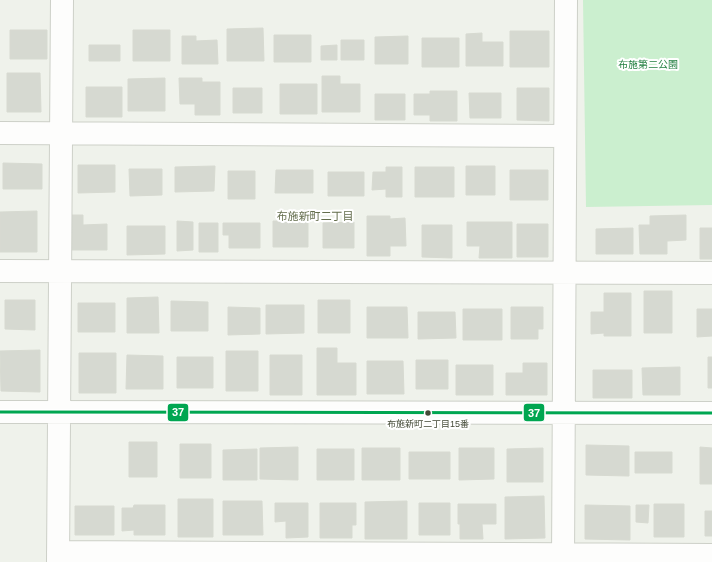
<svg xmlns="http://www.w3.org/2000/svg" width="712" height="562" font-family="Helvetica,'Noto Sans JP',sans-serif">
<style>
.green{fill:#cbefcf}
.building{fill:#d6d9d1;stroke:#d7dad1}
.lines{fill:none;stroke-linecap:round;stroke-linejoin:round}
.minor-casing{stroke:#cdd0c8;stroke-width:24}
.minor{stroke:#fdfdfc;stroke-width:22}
.bus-1-casing{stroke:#fff;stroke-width:6}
.bus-1{stroke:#00a651;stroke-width:3}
.bus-dot{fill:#434936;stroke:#fff;stroke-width:1.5}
.labels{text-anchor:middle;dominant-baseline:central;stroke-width:4;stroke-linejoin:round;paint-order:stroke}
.bus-label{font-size:9px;fill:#434936;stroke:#fff}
.park-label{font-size:10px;fill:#248042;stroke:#fff}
.neighbourhood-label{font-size:11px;fill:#636d4c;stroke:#fff}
.line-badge{stroke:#fff;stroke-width:1.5}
.badge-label{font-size:11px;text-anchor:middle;font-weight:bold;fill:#fff}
</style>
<rect width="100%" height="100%" fill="#eff2eb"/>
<path class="green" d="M 583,0 L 712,0 L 712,205 L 586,207 Z"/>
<path class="building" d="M 263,28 L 264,61 L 227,61 L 227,29 Z
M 10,30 L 47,30 L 47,59 L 10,59 Z
M 133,30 L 170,30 L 170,61 L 133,61 Z
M 510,31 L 549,31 L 549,67 L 510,67 Z
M 482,33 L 482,42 L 503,42 L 503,66 L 466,66 L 466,34 Z
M 274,35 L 311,35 L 311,62 L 274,62 Z
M 182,36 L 196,36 L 196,41 L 217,40 L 218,64 L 182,64 Z
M 408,36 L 408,64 L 375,64 L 375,37 Z
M 422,38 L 459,38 L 459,67 L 422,67 Z
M 341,40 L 364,40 L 364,60 L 341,60 Z
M 89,45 L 120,45 L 120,61 L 89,61 Z
M 337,45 L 337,60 L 321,60 L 321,46 Z
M 7,73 L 40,73 L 41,112 L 7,112 Z
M 322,76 L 340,76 L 340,84 L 360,84 L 360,112 L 322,112 Z
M 165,78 L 165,111 L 128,111 L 128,79 Z
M 179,78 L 202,78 L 202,82 L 220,82 L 220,115 L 195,115 L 195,104 L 180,104 Z
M 280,84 L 317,84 L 317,114 L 280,114 Z
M 86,87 L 122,87 L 122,117 L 86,117 Z
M 233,88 L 262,88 L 262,113 L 233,113 Z
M 517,88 L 549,88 L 549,121 L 517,120 Z
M 430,91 L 457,91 L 457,121 L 430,121 L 430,115 L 414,115 L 414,94 L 430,94 Z
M 469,93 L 501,93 L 501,118 L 470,118 Z
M 375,94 L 405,94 L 405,120 L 375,120 Z
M 3,163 L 42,164 L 42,189 L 3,189 Z
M 78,165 L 115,165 L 115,192 L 78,193 Z
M 215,166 L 214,191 L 175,192 L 175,167 Z
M 466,166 L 495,166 L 495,195 L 466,195 Z
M 386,167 L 402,167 L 402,197 L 386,197 L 386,189 L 372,190 L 373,172 L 386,172 Z
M 415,167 L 454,167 L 454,197 L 415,197 Z
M 129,169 L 162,169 L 162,195 L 130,196 Z
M 276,170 L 313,170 L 313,193 L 275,193 Z
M 510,170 L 548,170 L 548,200 L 510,200 Z
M 228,171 L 255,171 L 255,199 L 228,199 Z
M 328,172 L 364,172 L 364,196 L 328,196 Z
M 37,211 L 37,252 L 0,252 L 0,212 Z
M 70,215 L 83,215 L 83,225 L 107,224 L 107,250 L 70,250 Z
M 686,215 L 686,240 L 667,241 L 667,254 L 640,254 L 639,225 L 650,225 L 650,216 Z
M 367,216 L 390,216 L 390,219 L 405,218 L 406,246 L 390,246 L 390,256 L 367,256 Z
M 284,217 L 302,217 L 302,221 L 308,221 L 308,247 L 273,247 L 273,221 L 284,221 Z
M 177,221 L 193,222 L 193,250 L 177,251 Z
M 354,222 L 354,248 L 323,248 L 323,223 Z
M 467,222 L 512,222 L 512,258 L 479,258 L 480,246 L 467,246 Z
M 199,223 L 218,223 L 218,252 L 199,252 Z
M 223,223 L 260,223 L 260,248 L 229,248 L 229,235 L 223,235 Z
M 517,224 L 548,224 L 548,257 L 517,257 Z
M 422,225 L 452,225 L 452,258 L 422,257 Z
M 127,226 L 165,226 L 165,254 L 127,255 Z
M 633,228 L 633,254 L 596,254 L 596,229 Z
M 700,228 L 712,228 L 712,259 L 700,259 Z
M 644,291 L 672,291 L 672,333 L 644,333 Z
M 604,293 L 631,293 L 631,336 L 604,336 L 604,333 L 591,334 L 591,312 L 604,312 Z
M 158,297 L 159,333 L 127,333 L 127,298 Z
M 5,300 L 35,300 L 35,330 L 5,329 Z
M 318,300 L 350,300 L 350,333 L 318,333 Z
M 171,301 L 208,302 L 208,331 L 171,331 Z
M 78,303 L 115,303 L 115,332 L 78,332 Z
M 266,305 L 304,305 L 304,333 L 266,334 Z
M 228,307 L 260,308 L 260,334 L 228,335 Z
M 367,307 L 407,307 L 408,338 L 367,338 Z
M 511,307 L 543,307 L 543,329 L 538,329 L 538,339 L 511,339 Z
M 463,309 L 502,309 L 502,340 L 463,340 Z
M 697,309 L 712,309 L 712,336 L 697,337 Z
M 418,312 L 455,312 L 456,338 L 418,339 Z
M 317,348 L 337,348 L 337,363 L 356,363 L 356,395 L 317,395 Z
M 40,350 L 40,392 L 1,391 L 0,351 Z
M 226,351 L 258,351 L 258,391 L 226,391 Z
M 79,353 L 116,353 L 116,393 L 79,393 Z
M 127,355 L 163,356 L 163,389 L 126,389 Z
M 270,355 L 302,355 L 302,395 L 270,395 Z
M 177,357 L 213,357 L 213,388 L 177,388 Z
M 708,357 L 712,357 L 712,388 L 708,388 Z
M 416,360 L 448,360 L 448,389 L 416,389 Z
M 367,361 L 403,361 L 404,394 L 367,394 Z
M 523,363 L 547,363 L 547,395 L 506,395 L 506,373 L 523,373 Z
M 456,365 L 493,365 L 493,395 L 456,395 Z
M 680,367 L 680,395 L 643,395 L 642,368 Z
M 593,370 L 632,370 L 632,398 L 593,398 Z
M 129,442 L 157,442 L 157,477 L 129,477 Z
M 180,444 L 211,444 L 211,478 L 180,478 Z
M 586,445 L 629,446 L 629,476 L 586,475 Z
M 298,447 L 298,480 L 260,479 L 260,448 Z
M 700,447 L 712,448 L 712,484 L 700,484 Z
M 362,448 L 400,448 L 400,480 L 362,480 Z
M 459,448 L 494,448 L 494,479 L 459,480 Z
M 543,448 L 543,482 L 507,482 L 507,449 Z
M 257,449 L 257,480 L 223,480 L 223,450 Z
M 317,449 L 354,449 L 354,480 L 317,480 Z
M 409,452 L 450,452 L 450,479 L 409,479 Z
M 635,452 L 672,452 L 672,473 L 635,473 Z
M 544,496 L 545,538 L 505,539 L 505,497 Z
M 178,499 L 213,499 L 213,537 L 178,537 Z
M 223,501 L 262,501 L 263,535 L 223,535 Z
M 407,501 L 407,539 L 365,539 L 365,502 Z
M 275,503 L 308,503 L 308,537 L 286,538 L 286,521 L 275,522 Z
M 320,503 L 356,503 L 356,525 L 352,525 L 352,538 L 320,538 Z
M 419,503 L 450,503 L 450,535 L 419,535 Z
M 458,504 L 496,504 L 496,524 L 482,524 L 483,539 L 460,539 L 460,524 L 458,524 Z
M 654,504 L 684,504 L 684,537 L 654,537 Z
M 134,505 L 165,505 L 165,535 L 134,535 L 134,530 L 122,531 L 122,508 L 133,508 Z
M 585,505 L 630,506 L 630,540 L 585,539 Z
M 636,505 L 649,505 L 648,523 L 636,522 Z
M 75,506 L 114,506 L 114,535 L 75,535 Z
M 705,511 L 712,511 L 712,536 L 705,536 Z"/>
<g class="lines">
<g class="minor-casing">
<path id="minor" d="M 0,133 L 565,136
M 0,271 L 712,273
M 0,412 L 712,413
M 58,552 L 712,555
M 58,562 L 62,0
M 563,562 L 566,0"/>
</g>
<use href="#minor" class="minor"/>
<g class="bus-1-casing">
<path id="bus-1" d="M 0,412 L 712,413"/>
</g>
<use href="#bus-1" class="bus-1"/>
</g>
<circle class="bus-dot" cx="428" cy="413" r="3.5"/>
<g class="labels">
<g class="bus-label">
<text x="428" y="424">布施新町二丁目15番</text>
</g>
<g class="park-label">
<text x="648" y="64">布施第二公園</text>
</g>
<g class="neighbourhood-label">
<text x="315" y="216">布施新町二丁目</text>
</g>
</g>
<g class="line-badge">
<rect x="167" y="403" width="22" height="19" rx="4" fill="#00a651"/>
<rect x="523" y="403" width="22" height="19" rx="4" fill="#00a651"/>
</g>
<g class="badge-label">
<text x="178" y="416">37</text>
<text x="534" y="417">37</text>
</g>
</svg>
